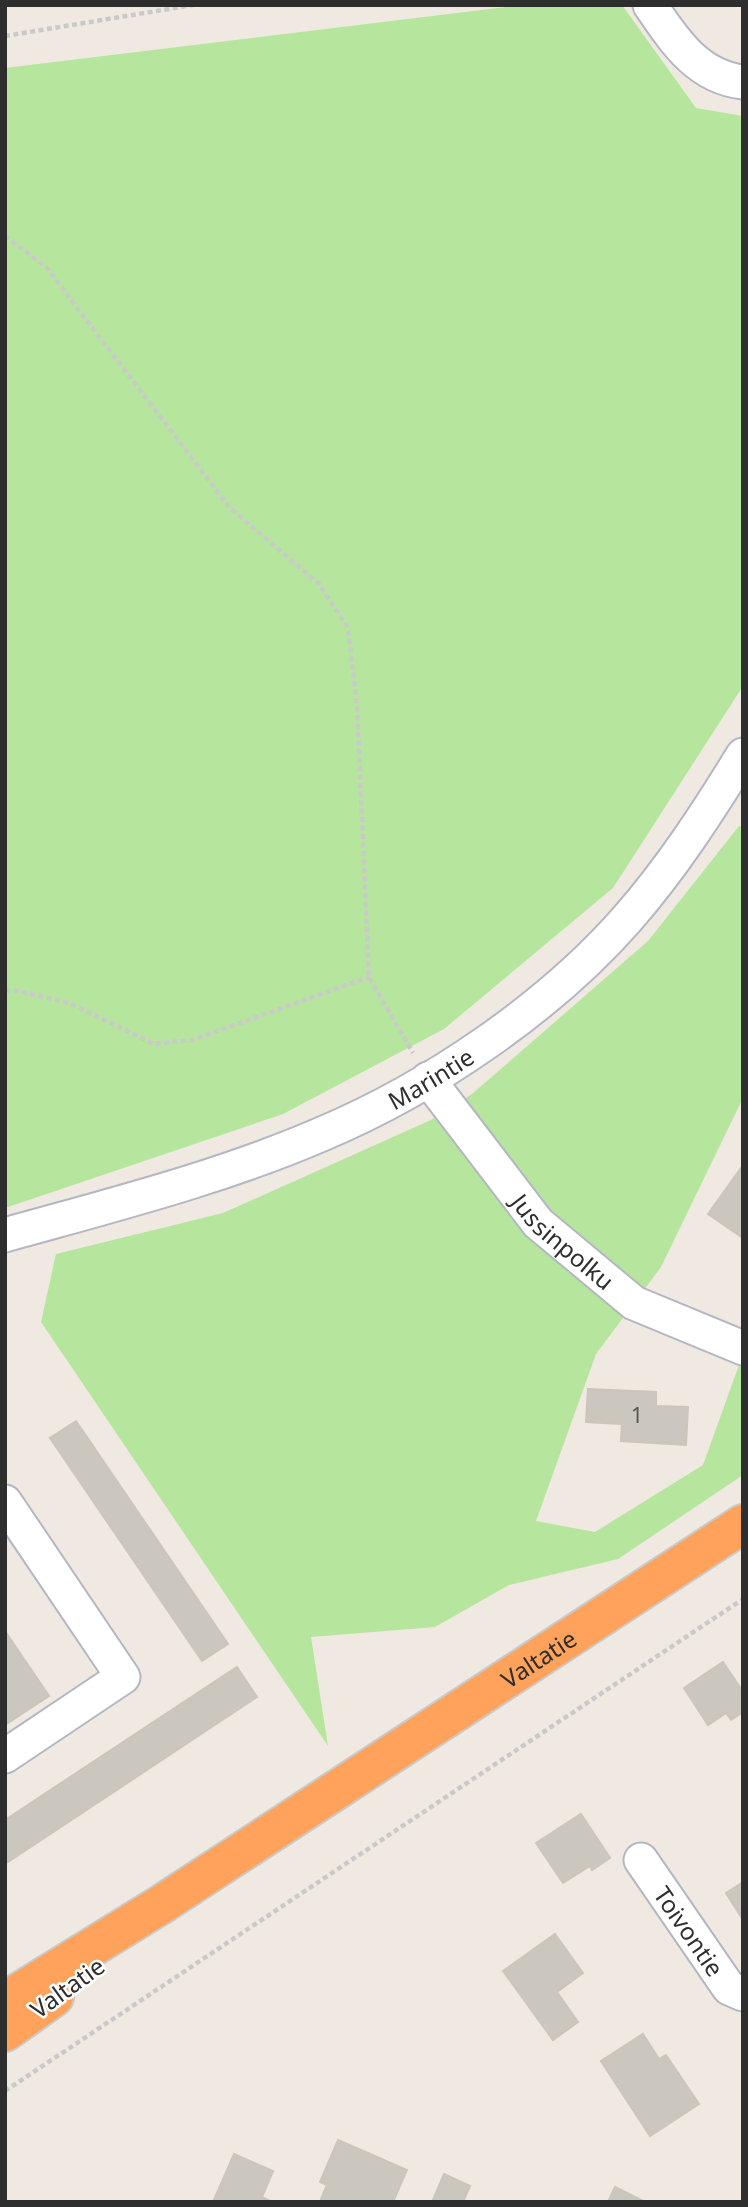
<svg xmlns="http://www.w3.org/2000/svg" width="748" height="2207" font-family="'Noto Sans',sans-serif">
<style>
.green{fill:#b6e59e}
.building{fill:#cbc7bf;stroke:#cbc5ba;stroke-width:2}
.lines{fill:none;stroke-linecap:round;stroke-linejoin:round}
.minor-casing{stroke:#b4b7c1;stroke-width:37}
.highway-casing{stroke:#c9c9c9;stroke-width:42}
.path{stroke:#c9c9c9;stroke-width:4.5;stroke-dasharray:5 3.5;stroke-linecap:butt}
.minor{stroke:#fff;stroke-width:33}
.highway{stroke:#ffa35c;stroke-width:38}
.labels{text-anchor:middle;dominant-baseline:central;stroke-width:5;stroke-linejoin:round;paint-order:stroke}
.number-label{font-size:21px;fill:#555452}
.street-label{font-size:24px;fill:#2e2e2e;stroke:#fff}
</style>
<rect width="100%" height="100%" fill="#efe9e1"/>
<path class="green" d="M 522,5 L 622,5 L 696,108 L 743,116 L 743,686 L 613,888 L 444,1029 L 283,1114 L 5,1208 L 5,68 Z
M 739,826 L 743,827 L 743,1098 L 661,1267 L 596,1354 L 536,1521 L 595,1532 L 703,1465 L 743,1354 L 743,1475 L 618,1559 L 509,1585 L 435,1627 L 311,1637 L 328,1746 L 41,1322 L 56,1254 L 223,1213 L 431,1120 L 472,1094 L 648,941 Z"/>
<path class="building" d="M 743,1165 L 743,1238 L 708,1214 Z
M 588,1389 L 656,1392 L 656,1406 L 688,1407 L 686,1445 L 621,1441 L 622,1424 L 586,1422 Z
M 76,1421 L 228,1644 L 202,1661 L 50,1438 Z
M 5,1631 L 49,1696 L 5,1725 Z
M 723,1662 L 743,1692 L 743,1712 L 731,1720 L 726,1713 L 708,1725 L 684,1688 Z
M 237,1667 L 257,1697 L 5,1864 L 5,1820 Z
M 581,1814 L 610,1858 L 592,1870 L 590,1866 L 563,1883 L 536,1843 Z
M 743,1882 L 743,1920 L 726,1893 Z
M 555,1934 L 583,1973 L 557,1992 L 578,2022 L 553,2040 L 503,1971 Z
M 643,2034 L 659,2059 L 666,2055 L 699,2104 L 650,2136 L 601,2061 Z
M 338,2140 L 407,2170 L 393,2202 L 328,2202 L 321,2199 L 327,2185 L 320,2182 Z
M 234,2154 L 273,2171 L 262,2197 L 272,2202 L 213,2202 Z
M 444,2174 L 470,2186 L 463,2202 L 432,2202 Z
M 615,2187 L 645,2202 L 608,2202 Z"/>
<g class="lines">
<g class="minor-casing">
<g id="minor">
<path d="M 650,5 C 674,40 697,77 743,82"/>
<path id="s1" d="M 428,1079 L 538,1223 L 634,1303 L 743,1348"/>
<path id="s2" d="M 5,1235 C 112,1205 220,1178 322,1134 C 431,1088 549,1008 627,919 C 671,869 708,812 743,755"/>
<path d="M 5,1502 L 123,1677 L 5,1756"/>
<path id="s3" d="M 641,1860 L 729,1988 L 743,1994"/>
</g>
</g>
<g class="highway-casing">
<g id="highway">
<path id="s4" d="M 5,2001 L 162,1904 L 743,1524"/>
<path d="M 5,2032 L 54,1997"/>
</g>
</g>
<path class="path" d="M 5,36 L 193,5
M 5,236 L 46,267 L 230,508 L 319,584 L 348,628 L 357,705 L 369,977 L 413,1053
M 5,991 L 18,991 L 69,1003 L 154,1044 L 192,1040 L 369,977
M 5,2091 L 743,1599"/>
<use href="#minor" class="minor"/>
<use href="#highway" class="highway"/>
</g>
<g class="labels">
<g class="number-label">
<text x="637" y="1415">1</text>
</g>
<g class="street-label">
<text stroke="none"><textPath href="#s2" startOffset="455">Marintie</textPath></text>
<text stroke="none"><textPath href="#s1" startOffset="212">Jussinpolku</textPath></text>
<text stroke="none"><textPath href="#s4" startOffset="634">Valtatie</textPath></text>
<text stroke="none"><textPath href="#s3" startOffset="86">Toivontie</textPath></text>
<text transform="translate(67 1987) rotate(-36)">Valtatie</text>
</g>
</g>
<rect width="748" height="2207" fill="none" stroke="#2e2e2e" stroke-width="14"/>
</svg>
